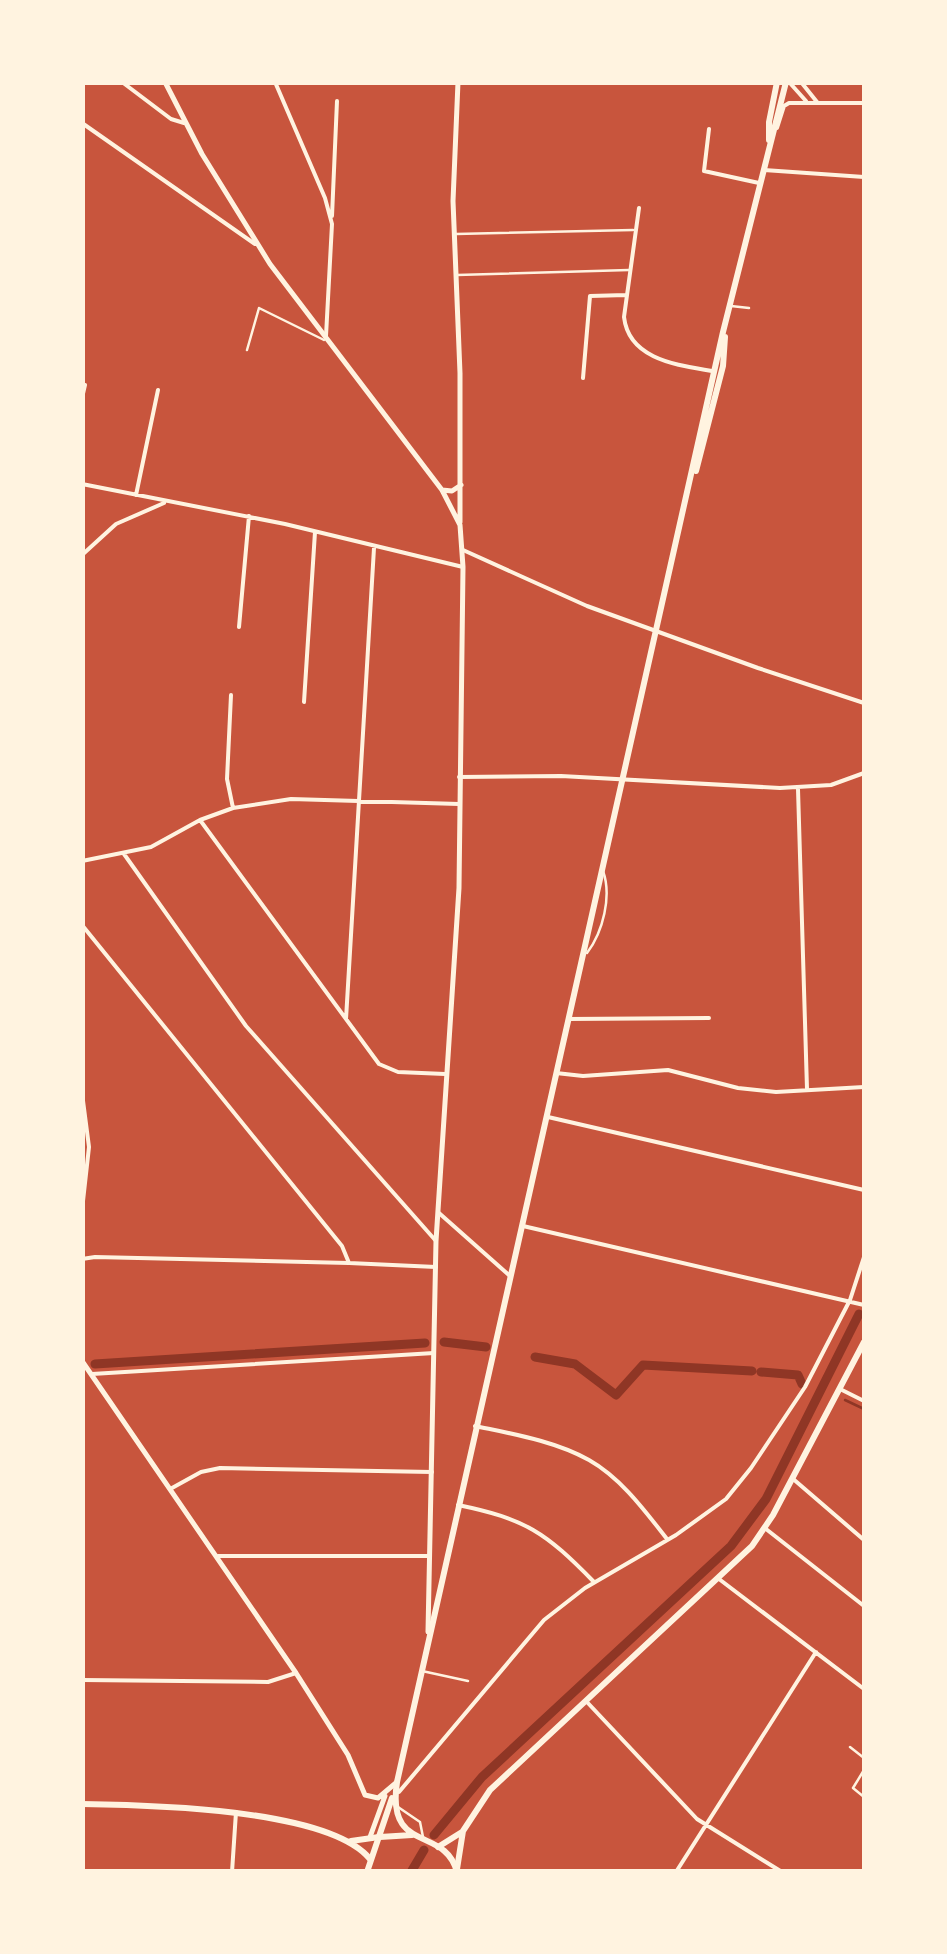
<svg xmlns="http://www.w3.org/2000/svg" width="947" height="1954" font-family="'Work Sans',sans-serif">
<style>
.lines{fill:none;stroke-linecap:round;stroke-linejoin:round}
.stream{stroke:#8f3625;stroke-width:2.5}
.canal{stroke:#8f3625;stroke-width:9}
.service{stroke:#fff3e0;stroke-width:2.5}
.minor{stroke:#fff3e0;stroke-width:4}
.tertiary{stroke:#fff3e0;stroke-width:5}
.secondary{stroke:#fff3e0;stroke-width:6}
.primary{stroke:#fff3e0;stroke-width:6}
</style>
<rect width="100%" height="100%" fill="#c8553d"/>
<g class="lines">
<path class="stream" d="M 819,1393 L 822,1393
M 845,1400 L 864,1409"/>
<path class="canal" d="M 444,1342 L 486,1347
M 535,1357 L 575,1364 L 616,1395 L 643,1365 L 752,1371
M 95,1364 L 425,1343
M 761,1372 L 798,1375 L 802,1384
M 434,1835 L 482,1777 L 731,1546 L 766,1499 L 859,1314
M 411,1872 L 424,1850"/>
<path class="service" d="M 456,234 L 633,230
M 457,275 L 629,270
M 731,306 L 749,308
M 247,350 L 259,308 L 324,340
M 587,953 C 603,932 612,896 603,871
M 422,1671 L 468,1681
M 850,1747 L 864,1758
M 864,1770 L 853,1788 L 864,1797
M 398,1807 L 420,1822 L 423,1837"/>
<path class="minor" d="M 122,82 L 171,119 L 184,123
M 275,82 L 325,198 L 332,224 L 326,336
M 789,82 L 806,101
M 801,82 L 817,102
M 82,123 L 255,244
M 777,128 L 784,106 L 789,103 L 864,103
M 709,129 L 704,171 L 759,183
M 764,170 L 864,177
M 639,208 L 624,317 C 629,360 678,365 712,371
M 332,216 L 337,101
M 583,378 L 590,296 L 626,295
M 82,398 L 85,385
M 82,484 L 285,524 L 463,567
M 136,495 L 158,390
M 463,550 L 587,606 L 758,668 L 864,703
M 82,555 L 116,524 L 164,503
M 239,627 L 249,516
M 231,695 L 227,779 L 233,808
M 304,702 L 315,532
M 459,777 L 561,776 L 780,788 L 831,785 L 864,773
M 798,789 L 807,1089
M 200,820 L 379,1064 L 398,1072 L 445,1074
M 124,854 L 246,1026 L 436,1241
M 82,861 L 151,847 L 200,820 L 233,808 L 291,799 L 459,804
M 82,925 L 342,1246 L 349,1263 L 436,1267
M 346,1019 L 374,548
M 568,1019 L 709,1018
M 556,1073 L 583,1076 L 668,1070 L 738,1088 L 776,1092 L 864,1087
M 82,1093 L 89,1147 L 82,1210
M 548,1117 L 864,1190
M 439,1213 L 510,1276
M 523,1226 L 864,1305
M 82,1259 L 95,1257 L 349,1263
M 92,1374 L 434,1353
M 842,1390 L 864,1401
M 475,1426 C 513,1434 555,1441 589,1460 C 621,1478 645,1511 667,1539
M 792,1478 L 864,1540
M 172,1488 L 201,1472 L 220,1468 L 432,1472
M 458,1505 C 526,1519 545,1532 594,1582
M 766,1529 L 864,1606
M 218,1556 L 430,1556
M 719,1579 L 864,1689
M 82,1680 L 268,1682 L 296,1673
M 586,1701 L 697,1819 L 782,1872
M 399,1792 L 544,1620 L 585,1588 L 676,1535 L 726,1499 L 751,1468 L 805,1387 L 850,1300 L 864,1257
M 232,1872 L 236,1812
M 676,1872 L 816,1652"/>
<path class="tertiary" d="M 165,82 L 202,154 L 270,264 L 442,490 L 460,525 L 463,567 L 459,888 L 436,1241 L 428,1632
M 458,82 L 453,201 L 460,373 L 460,522
M 442,490 L 452,491 L 461,485
M 82,1361 L 296,1673 L 348,1755 L 365,1795 L 378,1798 L 397,1782
M 370,1837 L 385,1796"/>
<path class="secondary" d="M 82,1804 C 147,1805 328,1808 370,1859
M 351,1841 L 379,1837
M 438,1847 L 462,1832
M 457,1869 L 463,1831 L 490,1790 L 752,1546 L 773,1515 L 864,1342"/>
<path class="primary" d="M 769,140 L 769,122 L 777,82
M 696,471 L 723,366 L 725,337
M 380,1837 L 412,1835
M 367,1872 L 392,1798
M 457,1872 C 445,1825 386,1855 397,1782 L 723,332 L 786,82"/>
</g>
<rect width="947" height="1954" fill="none" stroke="#fff3e0" stroke-width="170"/>
</svg>
